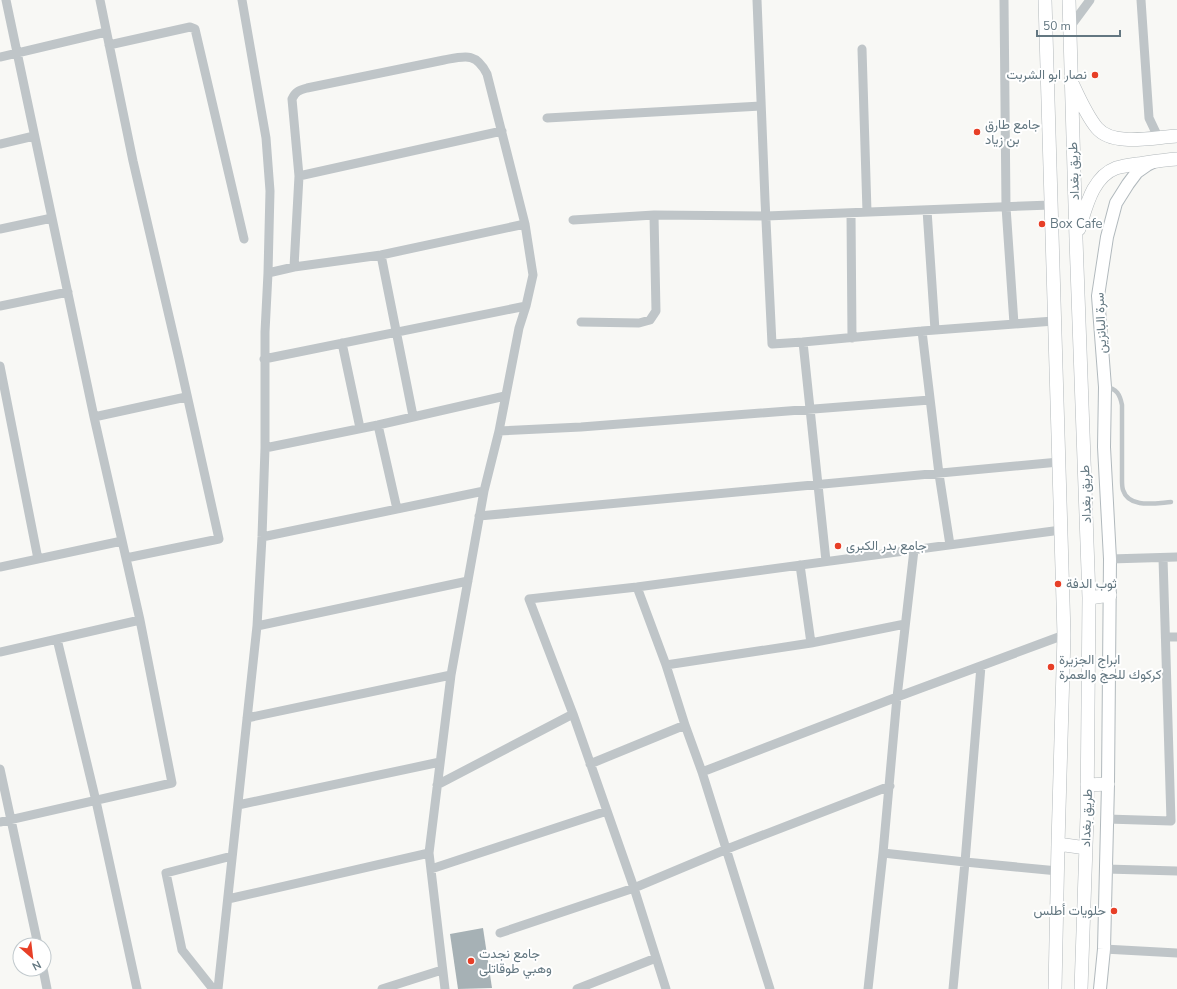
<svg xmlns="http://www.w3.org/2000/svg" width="1177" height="989" font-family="'Nunito Sans',Vazirmatn,sans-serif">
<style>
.building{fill:#a6b1b5}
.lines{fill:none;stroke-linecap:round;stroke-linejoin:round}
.secondary-casing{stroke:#b1b9bd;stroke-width:14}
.primary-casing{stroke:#b3b9bc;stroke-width:14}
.lane{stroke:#bfc5c8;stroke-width:4.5}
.street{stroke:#bfc5c8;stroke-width:9}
.secondary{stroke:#fff;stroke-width:12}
.primary{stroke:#fff;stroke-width:13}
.poi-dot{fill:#e73f27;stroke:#fff;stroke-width:1.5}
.labels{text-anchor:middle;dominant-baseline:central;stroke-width:4;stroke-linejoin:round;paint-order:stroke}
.poi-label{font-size:13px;fill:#637781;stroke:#fff;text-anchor:start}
.street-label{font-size:13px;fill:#637781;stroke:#fff}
</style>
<rect width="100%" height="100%" fill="#f8f8f5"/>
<path class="building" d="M 483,928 L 492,988 L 458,989 L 450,934 Z"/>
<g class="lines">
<g class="secondary-casing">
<path id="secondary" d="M 1100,989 L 1104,949 L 1108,784 L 1110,559 L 1104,447 L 1105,387 L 1098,296 L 1107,237 L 1116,203 L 1128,184 L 1137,172 L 1147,165 L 1153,162"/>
</g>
<g class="primary-casing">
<path id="primary" d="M 1045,0 L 1064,635 L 1058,844 L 1055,989
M 1069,0 L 1076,239 L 1089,598 L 1087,817 L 1081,989
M 1073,85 C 1080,100 1087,116 1097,128 C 1113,147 1155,137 1177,136
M 1079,229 C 1086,208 1092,177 1116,168 C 1123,166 1130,165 1137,164 C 1151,162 1163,160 1177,159
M 1089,598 L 1110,595
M 1087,785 L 1108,784
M 1058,844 L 1086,848"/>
</g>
<path class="lane" d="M 1105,387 C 1117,388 1120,395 1122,405 L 1122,480 C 1122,483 1122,487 1123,490 C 1129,509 1156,503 1171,502"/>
<path class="street" d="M 100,0 L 133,161 L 179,359 L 219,539 L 126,558
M 757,0 L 765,200 L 772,344 L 803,342 L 922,331 L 1054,321
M 1004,0 L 1006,207 L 1014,324
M 1141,0 L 1149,118 L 1158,137
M 1070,27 L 1090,0
M 109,45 L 190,27 L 195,29 L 244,239
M 862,49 L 867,212
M 0,57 L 106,32
M 547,118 L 761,106
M 0,144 L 34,136
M 299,176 L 502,131
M 927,210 L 935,330
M 851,213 L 852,338
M 573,220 L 654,215 L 766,216 L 1051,205
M 0,229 L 52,218
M 381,255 L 413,416
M 294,267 L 299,176 L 292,99 C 295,92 299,90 307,88 L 444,60 C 465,56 476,52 487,74 L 525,224 L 533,275 L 526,306 L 519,328 L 499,431 L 484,491 L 451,675 L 429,853 L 445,989
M 268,273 L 294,267 L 381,255 L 525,224
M 0,306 L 68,292
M 581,322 L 639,323 L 650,320 L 656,311 L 654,215
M 922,331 L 939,474 L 950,545
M 803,342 L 826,561
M 342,343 L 360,428
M 264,359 L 526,306
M 0,366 L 38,559
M 94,417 L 186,397
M 378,425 L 397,509
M 499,431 L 581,427 L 930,400
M 265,448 L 378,425 L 505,396
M 479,516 L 1059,462
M 262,537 L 484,491
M 1110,559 L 1177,557
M 800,565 L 811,643
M 0,567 L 122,541
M 637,587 L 666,665 L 685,725 L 702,772 L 770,989
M 257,626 L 468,581
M 1166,637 L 1177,637
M 57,639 L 96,801 L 137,989
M 0,652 L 140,620
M 666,665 L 811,643 L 905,624
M 247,718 L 451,675
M 590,764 L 685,725
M 0,769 L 38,945
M 702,772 L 897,697 L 1064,635
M 437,785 L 573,714
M 238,805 L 440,762
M 1107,819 L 1171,821 L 1163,558
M 0,822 L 172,783 L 140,620 L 94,417 L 6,0
M 883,853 L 965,862 L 1058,871
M 431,869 L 607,811
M 1106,869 L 1177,871
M 228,899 L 429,853
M 500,933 L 634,888 L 727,849 L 890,786
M 1104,949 L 1177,953
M 43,969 L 47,989
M 213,989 L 182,950 L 166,873 L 232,856
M 218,989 L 257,626 L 262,537 L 265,448 L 265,332 L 268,273 L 270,191 L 266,138 L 242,0
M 382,989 L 442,970
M 577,989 L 656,958
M 666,989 L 634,888 L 573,714 L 529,599 L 637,587 L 1061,530
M 868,989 L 883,853 L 897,697 L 914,550
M 953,989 L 965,862 L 981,666"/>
<use href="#secondary" class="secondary"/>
<use href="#primary" class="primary"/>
</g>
<g class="poi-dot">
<circle cx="1095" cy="75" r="4"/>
<circle cx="977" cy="132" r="4"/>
<circle cx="1042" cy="224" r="4"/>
<circle cx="838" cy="546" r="4"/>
<circle cx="1058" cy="584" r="4"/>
<circle cx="1051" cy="667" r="4"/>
<circle cx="1114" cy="911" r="4"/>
<circle cx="471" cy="961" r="4"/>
</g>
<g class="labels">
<g class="poi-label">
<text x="1087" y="75" text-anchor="end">نصار ابو الشربت</text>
<text x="985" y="125">جامع طارق<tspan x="985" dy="15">بن زياد</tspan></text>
<text x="1050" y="224">Box Cafe</text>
<text x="846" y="546">جامع بدر الكبرى</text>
<text x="1066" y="584">ثوب الدفة</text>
<text x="1059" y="660">ابراج الجزيرة<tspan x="1059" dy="15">كركوك للحج والعمرة</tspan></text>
<text x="1106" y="911" text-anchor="end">حلويات أطلس</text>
<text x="479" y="954">جامع نجدت<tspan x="479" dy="15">وهبي طوقاتلى</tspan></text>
</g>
<g class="street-label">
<text transform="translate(1074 171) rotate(-92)">طريق بغداد</text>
<text transform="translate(1101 323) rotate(-93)">سرة البانزين</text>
<text transform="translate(1086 494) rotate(-92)">طريق بغداد</text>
<text transform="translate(1087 818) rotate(-88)">طريق بغداد</text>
</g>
</g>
<g transform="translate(32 957) rotate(152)"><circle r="19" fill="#ffffff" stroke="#c1c9cd"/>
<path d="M0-3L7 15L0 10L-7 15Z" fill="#e73f27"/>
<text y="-6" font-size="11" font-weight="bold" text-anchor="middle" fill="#637781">N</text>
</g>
<path d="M1037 30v6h83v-6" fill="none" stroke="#637781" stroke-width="2"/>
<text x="1043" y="30" font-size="12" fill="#637781" stroke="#ffffff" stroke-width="3" paint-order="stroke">50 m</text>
</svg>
